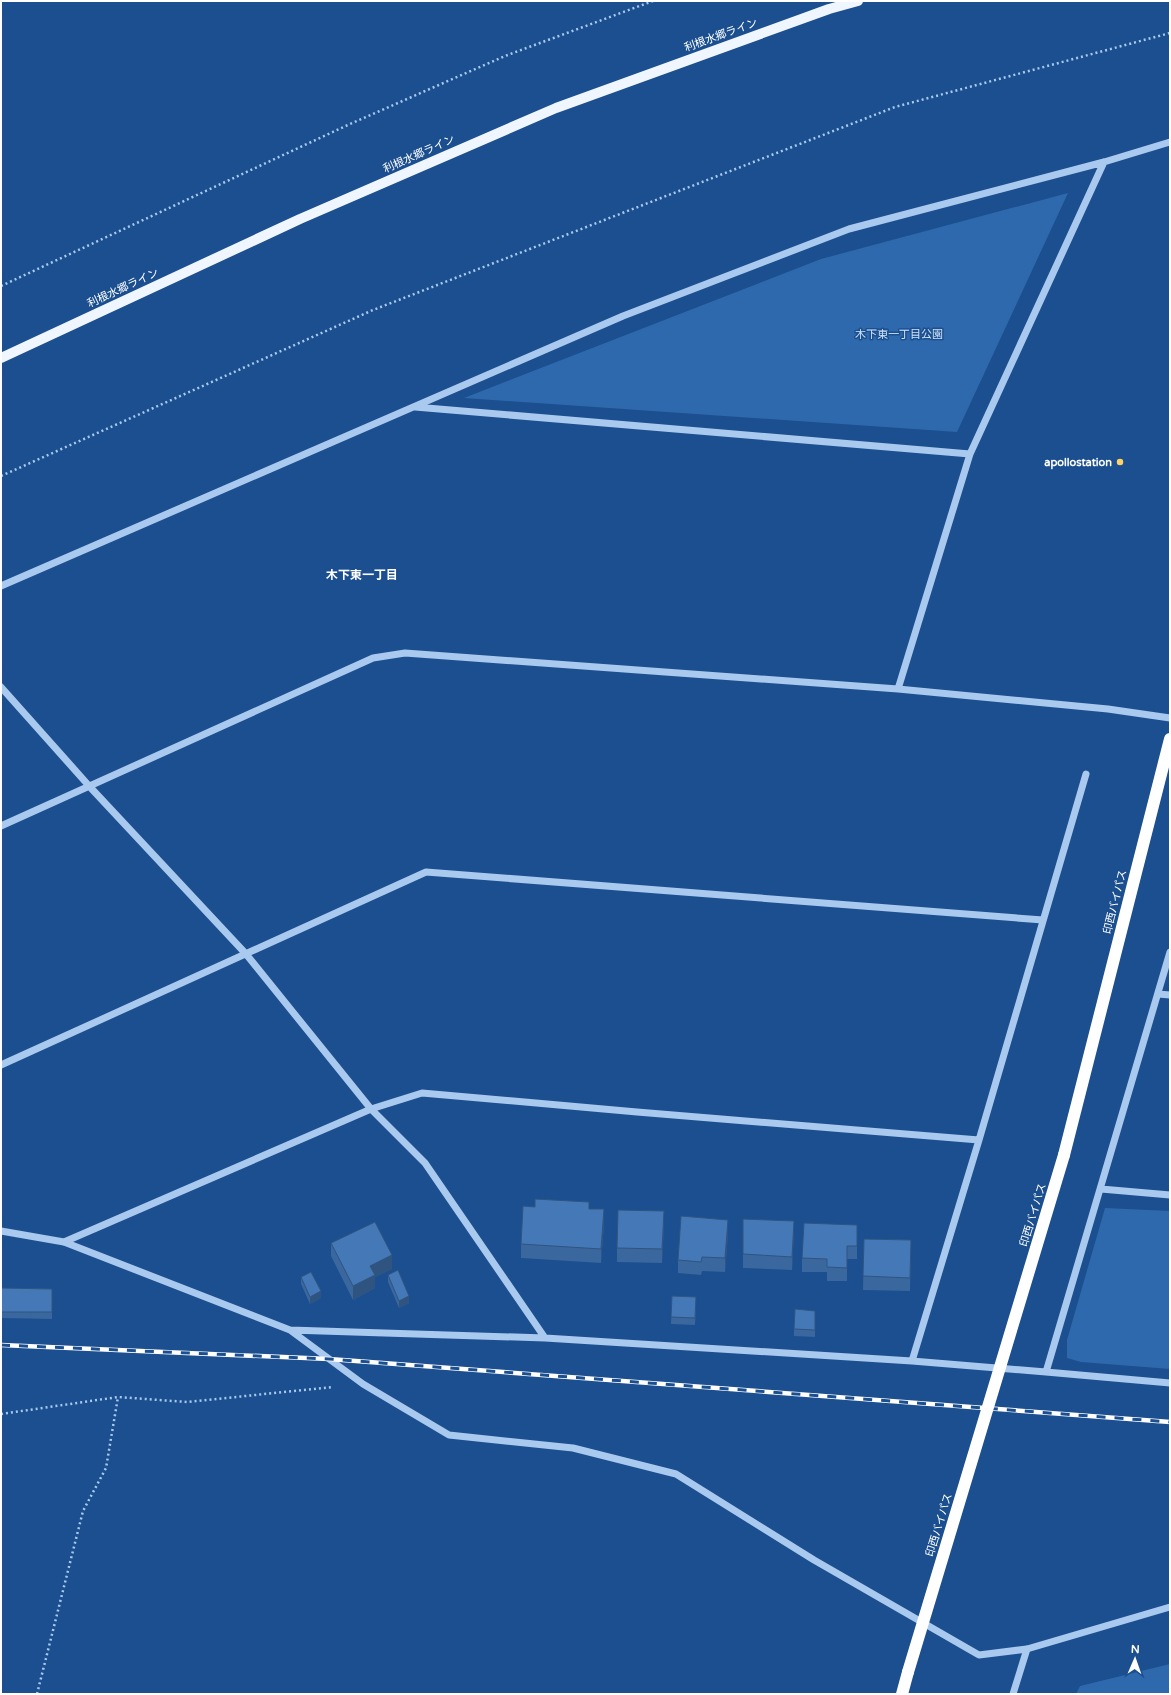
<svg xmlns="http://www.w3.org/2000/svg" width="1171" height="1695" font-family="'Varela Round','Noto Sans JP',sans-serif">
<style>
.green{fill:#2e69ad}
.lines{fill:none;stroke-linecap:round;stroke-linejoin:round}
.path{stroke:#a9c9ee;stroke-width:2.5;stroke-dasharray:2 3;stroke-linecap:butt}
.minor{stroke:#a9c9ee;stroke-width:7}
.major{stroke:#f0f6ff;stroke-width:10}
.highway{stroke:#fff;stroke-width:12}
.rail-casing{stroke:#fff;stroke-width:4.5}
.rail{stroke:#1b4f8f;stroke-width:3;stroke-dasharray:9;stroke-linecap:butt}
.highway-bridge{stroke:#fff;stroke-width:12}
.wall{fill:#3a679d}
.shaded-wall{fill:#305480}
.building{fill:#4478b7;stroke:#305480}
.poi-dot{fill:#ffd166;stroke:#1b4f8f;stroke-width:1.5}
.labels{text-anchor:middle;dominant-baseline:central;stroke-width:3;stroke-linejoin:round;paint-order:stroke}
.street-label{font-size:11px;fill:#fff;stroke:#1b4f8f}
.park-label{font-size:11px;fill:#cfe3fa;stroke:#1b4f8f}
.poi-label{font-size:11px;font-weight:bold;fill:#fff;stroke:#1b4f8f;text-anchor:end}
.neighbourhood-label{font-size:12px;font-weight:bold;fill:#fff;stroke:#1b4f8f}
</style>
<rect width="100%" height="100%" fill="#1b4f8f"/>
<path class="green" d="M 1068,193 L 957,432 L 464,398 L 821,259 Z
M 1105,1208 L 1170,1211 L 1170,1369 L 1081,1362 L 1067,1358 L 1067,1340 Z
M 1170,1664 L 1170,1694 L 1076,1694 L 1080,1686 Z"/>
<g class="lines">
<path class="path" d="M 1,286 L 350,124 L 505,56 L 653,1
M 1,476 L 373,310 L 895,107 L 1170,33
M 1,1414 L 118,1397 L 187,1402 L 333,1387
M 37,1694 L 83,1511 L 106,1468 L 118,1397"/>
<path class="minor" d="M 415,407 L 970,454
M 1,586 L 623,316 L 849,229 L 1104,162 L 1170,142
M 1,687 L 90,787 L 246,954 L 371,1109 L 425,1163 L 545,1338 L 912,1361 L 1046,1372
M 898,689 L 970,454 L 1104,162
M 1,826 L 373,658 L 405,653 L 898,689 L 1108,709 L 1170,718
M 1170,952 L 1046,1372 L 1170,1383
M 1158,994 L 1170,995
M 1,1065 L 426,872 L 1043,920
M 1101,1189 L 1170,1195
M 1,1231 L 64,1242 L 290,1330 L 545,1338
M 64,1242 L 371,1109 L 422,1093 L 637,1112 L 979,1140
M 290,1330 L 363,1384 L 449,1435 L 573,1448 L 676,1474 L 814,1560 L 979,1655 L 1027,1649 L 1170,1607
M 912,1361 L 979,1140 L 1086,774
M 1013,1694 L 1027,1649"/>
<path class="major" d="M 1,358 L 300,219 L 556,108 L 829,9 L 858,1"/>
<path class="highway" d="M 1064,1155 L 1170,739
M 902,1694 L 908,1672"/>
<g class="rail-casing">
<path id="rail" d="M 1,1345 L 329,1359 L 1170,1422"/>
</g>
<use href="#rail" class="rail"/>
<path class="highway-bridge" d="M 908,1672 L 1064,1155"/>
</g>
<path class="wall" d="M 535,1207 L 589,1209 L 604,1223 L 601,1263 L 521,1258 L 521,1244 Z
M 743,1219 L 794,1234 L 792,1270 L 743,1268 Z
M 664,1225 L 662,1263 L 617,1262 L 617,1248 Z
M 728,1233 L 725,1272 L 702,1271 L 701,1275 L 678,1273 L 678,1260 Z
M 857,1239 L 857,1259 L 847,1259 L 847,1281 L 827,1281 L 827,1272 L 802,1272 L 802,1258 Z
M 864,1239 L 911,1240 L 910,1291 L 863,1290 Z
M 331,1243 L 392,1269 L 375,1277 L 375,1288 L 353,1300 L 331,1256 Z
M 388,1275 L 409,1303 L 399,1308 L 388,1282 Z
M 301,1277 L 321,1298 L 310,1304 L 301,1284 Z
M 1,1288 L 52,1289 L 52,1319 L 1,1318 Z
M 672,1296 L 696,1304 L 695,1325 L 671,1324 Z
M 815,1311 L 815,1337 L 794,1336 L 794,1329 Z"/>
<path class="shaded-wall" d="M 604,1209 L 604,1223 L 601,1263 L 601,1249 Z
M 664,1211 L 664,1225 L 662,1263 L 662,1249 Z
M 728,1220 L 728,1233 L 725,1272 L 725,1258 Z
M 794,1221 L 794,1234 L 792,1270 L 792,1257 Z
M 392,1255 L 392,1269 L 375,1277 L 375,1288 L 353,1300 L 353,1286 L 370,1266 Z
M 321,1291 L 321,1298 L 310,1304 L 310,1297 Z
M 409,1296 L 409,1303 L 399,1308 L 399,1301 Z"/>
<path class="building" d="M 535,1199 L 589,1202 L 589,1209 L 604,1209 L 601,1249 L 521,1244 L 523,1206 L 535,1207 Z
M 618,1210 L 664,1211 L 662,1249 L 617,1248 Z
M 681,1216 L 728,1220 L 725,1258 L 702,1257 L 701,1262 L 678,1260 Z
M 743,1219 L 794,1221 L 792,1257 L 743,1254 Z
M 375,1222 L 392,1255 L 370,1266 L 375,1275 L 353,1286 L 331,1243 Z
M 804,1223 L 857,1225 L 857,1246 L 847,1246 L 847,1268 L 827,1267 L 827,1259 L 802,1258 Z
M 864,1239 L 911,1240 L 910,1278 L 863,1276 Z
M 398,1270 L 409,1296 L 399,1301 L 388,1275 Z
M 311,1272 L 321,1291 L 310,1297 L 301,1277 Z
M 1,1288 L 52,1289 L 52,1312 L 1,1312 Z
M 672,1296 L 696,1297 L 695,1318 L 671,1317 Z
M 795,1309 L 815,1311 L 815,1330 L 794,1329 Z"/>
<circle class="poi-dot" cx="1120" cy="462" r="4"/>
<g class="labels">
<g class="street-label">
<text transform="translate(721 35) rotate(-20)">利根水郷ライン</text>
<text transform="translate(419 154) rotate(-24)">利根水郷ライン</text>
<text transform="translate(123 288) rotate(-25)">利根水郷ライン</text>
<text transform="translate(1115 902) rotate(-76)">印西バイパス</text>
<text transform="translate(1033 1215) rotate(-73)">印西バイパス</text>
<text transform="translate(939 1525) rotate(-73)">印西バイパス</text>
</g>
<g class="park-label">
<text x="899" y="334">木下東一丁目公園</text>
</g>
<g class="poi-label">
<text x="1112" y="462">apollostation</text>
</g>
<g class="neighbourhood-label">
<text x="362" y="575">木下東一丁目</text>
</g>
</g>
<rect width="1171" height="1695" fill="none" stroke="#ffffff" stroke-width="4"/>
<g transform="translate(1135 1659) rotate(2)" stroke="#1b4f8f" stroke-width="3" paint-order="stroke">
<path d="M0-3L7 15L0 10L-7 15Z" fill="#ffffff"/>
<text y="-6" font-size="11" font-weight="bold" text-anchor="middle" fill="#ffffff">N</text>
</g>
</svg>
